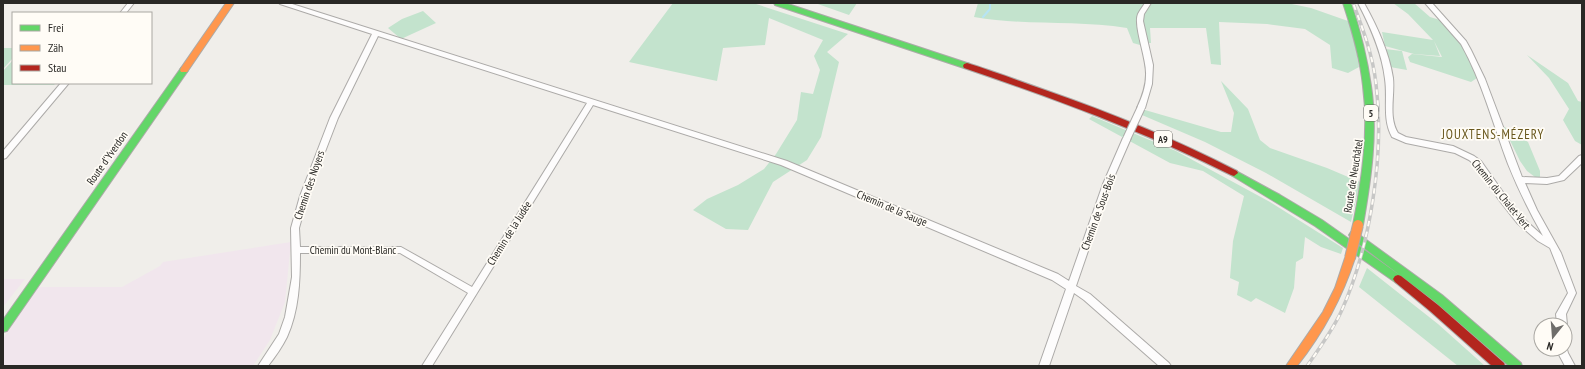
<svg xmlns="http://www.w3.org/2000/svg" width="1585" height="369" font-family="'PT Sans Narrow',sans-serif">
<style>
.commercial{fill:#f1e6ed}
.green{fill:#c3e3cd}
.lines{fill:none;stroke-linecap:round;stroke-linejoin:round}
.stream{stroke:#b6e4f4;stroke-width:2}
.street-casing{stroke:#acaaa8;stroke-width:2}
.fast-casing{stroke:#acaaa8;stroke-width:2}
.slow-casing{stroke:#acaaa8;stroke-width:2}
.jam-casing{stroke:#acaaa8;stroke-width:2}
.street{fill:#fdfcfc;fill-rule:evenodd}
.fast{fill:#63d668;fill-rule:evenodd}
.slow{fill:#ff974d;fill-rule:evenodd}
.jam{fill:#b3261e;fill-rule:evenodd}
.rail-casing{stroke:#c7c7c6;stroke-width:3.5}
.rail{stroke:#fffcf6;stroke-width:2;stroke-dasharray:5.5;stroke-linecap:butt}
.street-bridge-casing{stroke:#acaaa8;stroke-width:9;stroke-linecap:butt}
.slow-bridge-casing{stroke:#acaaa8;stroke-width:12;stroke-linecap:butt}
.street-bridge{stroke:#fdfcfc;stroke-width:7}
.slow-bridge{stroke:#ff974d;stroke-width:10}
.labels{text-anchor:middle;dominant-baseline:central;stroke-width:3.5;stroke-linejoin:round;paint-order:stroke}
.shield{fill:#fffcf6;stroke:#696864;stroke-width:1}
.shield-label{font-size:10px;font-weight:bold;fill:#292825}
.street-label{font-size:11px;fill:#292825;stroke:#fffcf6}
.quarter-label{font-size:13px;letter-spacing:1px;fill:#68561b;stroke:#fffcf6}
</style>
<rect width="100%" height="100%" fill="#f0eeea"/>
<path class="commercial" d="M 291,242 L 285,302 L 270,340 L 253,366 L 3,366 L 3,339 L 39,287 L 122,287 L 160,266 L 163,262 Z
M 3,279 L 25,279 L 3,307 Z"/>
<path class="green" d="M 673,3 L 753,3 L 848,34 L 827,52 L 839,62 L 821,137 L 807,160 L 773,182 L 748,230 L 726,229 L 693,210 L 707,199 L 738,185 L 764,169 L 776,154 L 797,120 L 801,92 L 813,94 L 820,70 L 814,56 L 823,40 L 769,18 L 765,45 L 723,48 L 717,81 L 629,62 Z
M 815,3 L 857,3 L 849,15 Z
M 978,3 L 1287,3 L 1311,8 L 1348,21 L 1353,32 L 1359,67 L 1348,73 L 1332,68 L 1330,45 L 1305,29 L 1267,24 L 1219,22 L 1221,65 L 1211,64 L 1206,28 L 1150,28 L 1151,43 L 1145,43 L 1140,32 L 1140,45 L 1133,43 L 1127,28 C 1076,20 1025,26 974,17 Z
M 1393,3 L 1414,3 L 1430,17 L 1440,20 L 1467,50 L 1477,78 L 1471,82 L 1410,62 L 1408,57 L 1412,54 L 1442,57 L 1434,41 L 1440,56 L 1414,54 L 1385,46 L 1382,32 L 1433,40 L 1408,14 Z
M 423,11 L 436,23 L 401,39 L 388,28 L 402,19 Z
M 3,48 L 13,48 L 13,58 L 3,69 Z
M 1385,49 L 1402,51 L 1407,70 L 1390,67 Z
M 1527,55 L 1568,83 L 1578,101 L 1582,102 L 1582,145 L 1575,141 L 1563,120 L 1569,109 L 1549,78 Z
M 13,60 L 13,83 L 56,83 L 54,85 L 3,85 L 3,71 Z
M 1221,81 L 1248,109 L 1260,140 L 1270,148 L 1327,168 L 1360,182 L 1351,222 L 1266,173 L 1205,142 L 1142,115 L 1145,110 L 1221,132 L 1231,132 L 1234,113 Z
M 1092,116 L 1176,151 L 1270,202 L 1343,248 L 1341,254 L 1321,247 L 1305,237 L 1303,258 L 1296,262 L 1294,288 L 1285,313 L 1256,298 L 1251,302 L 1237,295 L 1239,282 L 1230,278 L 1233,241 L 1244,196 L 1203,171 L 1170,163 L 1089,119 Z
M 1503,126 L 1528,142 L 1540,171 L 1540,177 L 1535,177 L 1527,171 L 1520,161 Z
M 1367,268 L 1438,324 L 1485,366 L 1458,366 L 1359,287 Z"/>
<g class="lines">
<path class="stream" d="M 983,17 L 990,9 L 990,3"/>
<g class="street-casing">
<path id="street" d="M 128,3 L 134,3 L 126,13 L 120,13 Z
M 279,3 L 289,3 L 787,161 L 1058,274 L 1069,281 L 1103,184 L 1123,138 L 1127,135 L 1130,136 L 1131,138 L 1111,184 L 1076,286 L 1090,294 L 1169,363 L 1171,366 L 1159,366 L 1084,300 L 1074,293 L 1049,366 L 1039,366 L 1066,289 L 1052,280 L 781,165 L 593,105 L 432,366 L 422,366 L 468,293 L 400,253 L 300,253 C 300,281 299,311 287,337 C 282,347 275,357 268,366 L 258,366 L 279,334 L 285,317 L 292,277 L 291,228 L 300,196 L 330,118 L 372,34 L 280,4 ZM 378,36 L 587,103 L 472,287 L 401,247 L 300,247 L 299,228 L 308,196 L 338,118 Z
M 1145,3 L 1151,3 L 1144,14 L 1143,21 L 1153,65 L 1152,84 L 1145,108 L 1141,111 L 1137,108 C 1142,97 1146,87 1146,75 C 1147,59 1133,26 1138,14 C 1140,10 1143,6 1145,3 Z
M 1358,3 L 1364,3 C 1377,26 1389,52 1393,78 C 1395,95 1388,117 1398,133 L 1406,137 L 1453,146 L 1474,156 L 1481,161 L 1505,195 L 1523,218 L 1543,236 C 1530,213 1518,189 1508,164 C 1493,124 1482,81 1461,44 L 1425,3 L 1432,3 L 1466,41 L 1471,50 L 1485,79 L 1522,177 L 1547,178 L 1559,176 L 1579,156 L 1582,155 L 1582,163 L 1564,180 L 1547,184 L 1525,183 L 1537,210 L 1561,253 L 1576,293 L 1566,314 L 1567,325 L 1565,328 L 1565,325 L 1557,325 L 1556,314 L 1568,293 L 1550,248 L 1538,241 L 1517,223 L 1499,200 L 1475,165 L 1469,160 L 1455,153 L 1406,143 L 1392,137 C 1382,119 1388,99 1385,79 C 1382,52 1370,26 1358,3 Z
M 61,83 L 69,83 L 6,158 L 3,159 L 3,151 Z
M 1565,346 L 1566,346 L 1568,353 L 1575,366 L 1565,366 L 1558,353 L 1558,349 L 1565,349 Z"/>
</g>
<g class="fast-casing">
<path id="fast" d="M 774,3 L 785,3 L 970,64 L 971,66 L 970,68 L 964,68 L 775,5 Z
M 1343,3 L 1351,3 C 1360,30 1367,57 1371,86 C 1378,132 1371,179 1363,225 L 1361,228 L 1355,228 L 1353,225 C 1362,179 1369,132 1363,86 C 1360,57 1352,30 1343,3 Z
M 184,67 L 187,68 L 188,70 L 187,72 L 7,331 L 3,332 L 3,320 L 181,68 Z
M 1234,170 L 1280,195 L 1322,220 L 1401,276 L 1403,279 L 1401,282 L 1398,283 L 1395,282 L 1315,226 L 1231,175 L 1230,173 Z
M 1354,231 L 1442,295 L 1521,363 L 1522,366 L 1509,366 L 1434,301 L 1351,238 L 1349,235 L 1351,232 Z"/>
</g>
<g class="slow-casing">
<path id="slow" d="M 226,3 L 234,3 L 187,72 L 181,72 L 180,70 L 181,68 Z
M 1350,254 L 1353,255 L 1355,258 C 1342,298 1323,333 1297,366 L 1286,366 L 1323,312 L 1335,288 L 1345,258 L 1347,255 Z"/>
</g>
<g class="jam-casing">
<path id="jam" d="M 967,63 C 993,71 1019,81 1045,90 C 1111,113 1175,139 1237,171 L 1238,173 L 1234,176 L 1231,175 C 1145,132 1055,99 964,68 L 963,66 L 964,64 Z
M 1398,275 L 1401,276 L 1438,305 L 1504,363 L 1505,366 L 1492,366 L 1430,311 L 1395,282 L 1393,279 L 1395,276 Z"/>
</g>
<use href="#street" class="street"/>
<use href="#fast" class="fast"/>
<use href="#slow" class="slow"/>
<use href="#jam" class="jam"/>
<g class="rail-casing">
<path id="rail" d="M 1307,366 C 1319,349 1332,331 1341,312 C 1370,248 1385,155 1376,84 C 1373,56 1363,29 1353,3"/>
</g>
<use href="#rail" class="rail"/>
<g class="street-bridge-casing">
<path id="street-bridge" d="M 1127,138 L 1141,108"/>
</g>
<g class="slow-bridge-casing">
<path id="slow-bridge" d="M 1350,258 L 1358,225"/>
</g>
<use href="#street-bridge" class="street-bridge"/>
<use href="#slow-bridge" class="slow-bridge"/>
</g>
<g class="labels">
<g class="shield">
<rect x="1364" y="105" width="14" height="16" rx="3"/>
<rect x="1154" y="131" width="18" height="16" rx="3"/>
</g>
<g class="shield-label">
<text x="1371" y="113">5</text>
<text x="1163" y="139">A9</text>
</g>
<g class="street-label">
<text transform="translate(107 158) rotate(-55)">Route d'Yverdon</text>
<text transform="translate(1353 176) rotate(-81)">Route de Neuchâtel</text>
<text transform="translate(309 185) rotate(-71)">Chemin des Noyers</text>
<text transform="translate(1501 194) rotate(51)">Chemin du Chalet-Vert</text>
<text transform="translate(892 208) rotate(23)">Chemin de la Sauge</text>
<text transform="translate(1098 212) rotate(-70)">Chemin de Sous-Bois</text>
<text transform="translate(509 233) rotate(-58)">Chemin de la Judée</text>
<text x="353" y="250">Chemin du Mont-Blanc</text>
</g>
<g class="quarter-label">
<text x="1493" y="134">JOUXTENS-MÉZERY</text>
</g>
</g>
<rect width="1585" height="369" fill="none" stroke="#292825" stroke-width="8"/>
<rect x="12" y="12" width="140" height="72" fill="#fffcf6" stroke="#a9a7a2"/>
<rect x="20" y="25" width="20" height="6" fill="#63d668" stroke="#a9a7a2"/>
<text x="48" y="32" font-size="12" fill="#292825">Frei</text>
<rect x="20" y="45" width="20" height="6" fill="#ff974d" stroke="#a9a7a2"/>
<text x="48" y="52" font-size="12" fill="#292825">Zäh</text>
<rect x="20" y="65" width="20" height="6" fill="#b3261e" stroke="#a9a7a2"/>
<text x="48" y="72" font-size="12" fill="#292825">Stau</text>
<g transform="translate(1553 337) rotate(197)"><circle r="19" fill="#fffcf6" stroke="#a9a7a2"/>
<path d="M0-3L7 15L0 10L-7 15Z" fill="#6f6d6a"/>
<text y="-6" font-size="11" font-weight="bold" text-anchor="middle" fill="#292825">N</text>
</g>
</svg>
